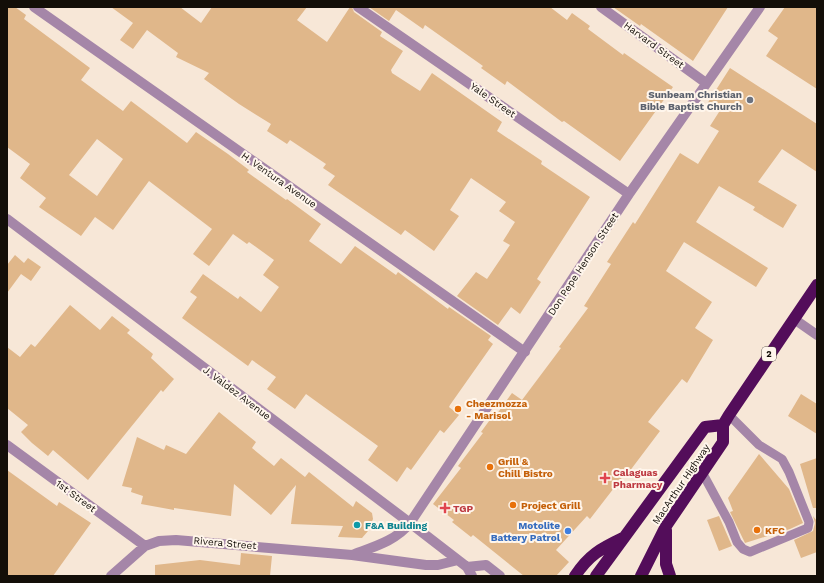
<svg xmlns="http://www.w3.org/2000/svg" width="824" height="583" font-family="'Work Sans',sans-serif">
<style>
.building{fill:#e0b78a;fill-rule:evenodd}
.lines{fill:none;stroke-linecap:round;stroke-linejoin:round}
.lane{stroke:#a586a8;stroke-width:9}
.street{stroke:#a586a8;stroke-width:10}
.highway{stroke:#530d5a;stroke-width:12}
.worship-dot{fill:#6b7280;stroke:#fff6ec;stroke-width:1.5}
.food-dot{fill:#e8710a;stroke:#fff6ec;stroke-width:1.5}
.health-dot{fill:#e0444e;stroke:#fff6ec;stroke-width:1.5}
.culture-dot{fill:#0f9aa8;stroke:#fff6ec;stroke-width:1.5}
.shop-dot{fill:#3f7fe0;stroke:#fff6ec;stroke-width:1.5}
.labels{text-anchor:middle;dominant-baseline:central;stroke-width:4;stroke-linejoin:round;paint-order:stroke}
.shield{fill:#fff6ec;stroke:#5a544c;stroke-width:1}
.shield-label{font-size:9px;font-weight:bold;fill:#130e08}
.street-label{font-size:10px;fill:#130e08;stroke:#fff6ec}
.worship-label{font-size:10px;font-weight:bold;fill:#5b616d;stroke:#fff6ec;text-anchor:end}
.food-label{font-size:10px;font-weight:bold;fill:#c56008;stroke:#fff6ec;text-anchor:start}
.health-label{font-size:10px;font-weight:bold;fill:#be3a42;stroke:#fff6ec;text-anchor:start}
.culture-label{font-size:10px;font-weight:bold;fill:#0d838f;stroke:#fff6ec;text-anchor:start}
.shop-label{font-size:10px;font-weight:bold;fill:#366cbe;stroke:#fff6ec;text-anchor:end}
</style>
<rect width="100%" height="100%" fill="#f7e7d7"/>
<path class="building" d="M 7,7 L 15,7 L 26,15 L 24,19 L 90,68 L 81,80 L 123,111 L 131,101 L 187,143 L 196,132 L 228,154 L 249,170 L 247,172 L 286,200 L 287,199 L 321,224 L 309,241 L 341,264 L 355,246 L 396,275 L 398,272 L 448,309 L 449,307 L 491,336 L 488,340 L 493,344 L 450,405 L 449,407 L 459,415 L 444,433 L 440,430 L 411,470 L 407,467 L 397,482 L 368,460 L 378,446 L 306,394 L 295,409 L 267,389 L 276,377 L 252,360 L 248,366 L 182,318 L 197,297 L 190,292 L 203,274 L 238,299 L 240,296 L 261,312 L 279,287 L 263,275 L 274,260 L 249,242 L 247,244 L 233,234 L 209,266 L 193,254 L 212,229 L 149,181 L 113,230 L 95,217 L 81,236 L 39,207 L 46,198 L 20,178 L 30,164 L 7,147 ZM 97,139 L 123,159 L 97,196 L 69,175 Z
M 111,7 L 180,7 L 201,23 L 212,7 L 307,7 L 297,20 L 327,42 L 350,7 L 352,7 L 354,12 L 382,32 L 380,36 L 403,51 L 391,70 L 392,73 L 420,91 L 432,73 L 502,122 L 497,131 L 542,161 L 541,164 L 590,197 L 537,279 L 541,282 L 520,314 L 511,307 L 498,325 L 457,296 L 476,272 L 487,279 L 510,245 L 503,241 L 515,222 L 499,211 L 506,202 L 471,178 L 450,210 L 459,216 L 434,251 L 405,230 L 401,235 L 328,185 L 335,176 L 323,168 L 326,164 L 290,140 L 287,144 L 267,131 L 271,124 L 239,104 L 204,79 L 209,73 L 176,57 L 178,53 L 147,30 L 133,49 L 120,40 L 133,23 Z
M 369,7 L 550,7 L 567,20 L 572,13 L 590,26 L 588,29 L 623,55 L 624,53 L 673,87 L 620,161 L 564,121 L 562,122 L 507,81 L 505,85 L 481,68 L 483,66 L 425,25 L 423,29 L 396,10 L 389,21 Z
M 613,7 L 728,7 L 693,61 L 641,24 L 640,26 Z
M 785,7 L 817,7 L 817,89 L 766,56 L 778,38 L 768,31 Z
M 730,68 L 817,124 L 817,172 L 782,149 L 758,182 L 797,205 L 783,228 L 753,210 L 755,207 L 719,186 L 696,222 L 768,268 L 756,287 L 684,242 L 666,271 L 712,302 L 695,328 L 713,340 L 687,383 L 682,379 L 648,422 L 660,431 L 626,476 L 624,475 L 590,519 L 587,516 L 556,550 L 569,562 L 556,576 L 524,576 L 473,535 L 471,537 L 452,522 L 454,520 L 433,504 L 461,468 L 458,466 L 483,433 L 481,432 L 492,417 L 494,418 L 512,393 L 522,400 L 561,348 L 559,347 L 588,308 L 584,306 L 611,264 L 607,262 L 633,222 L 635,224 L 680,153 L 698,164 L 719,131 L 710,126 L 719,112 L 707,104 Z
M 15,255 L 24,263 L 28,258 L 41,267 L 31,281 L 21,274 L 7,293 L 7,265 Z
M 70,305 L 100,330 L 112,316 L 130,330 L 127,333 L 153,354 L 151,358 L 174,379 L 163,392 L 161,390 L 88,480 L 53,450 L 48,456 L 32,443 L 21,432 L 28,425 L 7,408 L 7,347 L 20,357 L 31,344 L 35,347 Z
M 801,394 L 817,404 L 817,434 L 788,416 Z
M 219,412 L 256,442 L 252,448 L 274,466 L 281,458 L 305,477 L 309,472 L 353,507 L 356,501 L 372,513 L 373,519 L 368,531 L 362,538 L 338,537 L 343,526 L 291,524 L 296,485 L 271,515 L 234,484 L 231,516 L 174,508 L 174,510 L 141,504 L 143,496 L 131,492 L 132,488 L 122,486 L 137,437 L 164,450 L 166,445 L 186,454 Z
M 759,454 L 789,489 L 803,523 L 790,529 L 745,543 L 730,512 L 733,511 L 728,498 Z
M 817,458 L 817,508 L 813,508 L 800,464 Z
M 7,470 L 57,506 L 59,502 L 91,523 L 53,576 L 7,576 Z
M 719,516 L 732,546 L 719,551 L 707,520 Z
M 813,516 L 817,521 L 817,552 L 801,558 L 794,540 L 813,531 L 815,523 Z
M 241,553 L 272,556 L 270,576 L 155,576 L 155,565 L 200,560 L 240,565 Z"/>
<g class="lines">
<path class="lane" d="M 703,474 L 729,522 L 737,542 L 743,549 L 750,552 L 808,528 L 809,522 L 789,472 L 782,459 L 759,445 L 729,415"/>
<path class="street" d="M 34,7 L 525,352
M 358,7 L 629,194
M 601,7 L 706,83
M 7,219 L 410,523 L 467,567 L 472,576
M 794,319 L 817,335
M 7,445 L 145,546
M 352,555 C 373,547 396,541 410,523 L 629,194 L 760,7
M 467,567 L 486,565 L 500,576
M 111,576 L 145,546 L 159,541 L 176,540 L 352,555 L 426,565 L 438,565 L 458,560"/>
<path class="highway" d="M 666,530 L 666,564 L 670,576
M 575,576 C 589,555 600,549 623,538
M 596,576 L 705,427 L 723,425
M 641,576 L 666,526 L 723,442 L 723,425 L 729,415 L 817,285"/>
</g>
<circle class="worship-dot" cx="750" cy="100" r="4"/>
<g class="food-dot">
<circle cx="458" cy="409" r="4"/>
<circle cx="490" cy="467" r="4"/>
<circle cx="513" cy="505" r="4"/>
<circle cx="757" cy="530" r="4"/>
</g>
<g class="health-dot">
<path d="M603 472h4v4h4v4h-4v4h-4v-4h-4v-4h4z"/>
<path d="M443 502h4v4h4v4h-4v4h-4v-4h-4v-4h4z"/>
</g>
<circle class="culture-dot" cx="357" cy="525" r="4"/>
<circle class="shop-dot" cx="568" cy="531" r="4"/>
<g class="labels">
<rect class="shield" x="762" y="347" width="14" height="14" rx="3"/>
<g class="shield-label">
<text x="769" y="354">2</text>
</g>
<g class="street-label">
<text transform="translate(654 45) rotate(36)">Harvard Street</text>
<text transform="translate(493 100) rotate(35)">Yale Street</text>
<text transform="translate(279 180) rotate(35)">H. Ventura Avenue</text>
<text transform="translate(583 264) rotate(-57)">Don Pepe Henson Street</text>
<text transform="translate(237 393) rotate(37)">J. Valdez Avenue</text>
<text transform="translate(681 484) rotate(-56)">MacArthur Highway</text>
<text transform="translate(76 496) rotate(36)">1st Street</text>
<text transform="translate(225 543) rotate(5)">Rivera Street</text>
</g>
<g class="worship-label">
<text x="742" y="94">Sunbeam Christian<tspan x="742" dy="12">Bible Baptist Church</tspan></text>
</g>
<g class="food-label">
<text x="466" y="403">Cheezmozza<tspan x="466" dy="12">- Marisol</tspan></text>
<text x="498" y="461">Grill &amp;<tspan x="498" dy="12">Chill Bistro</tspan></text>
<text x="521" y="505">Project Grill</text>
<text x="765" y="530">KFC</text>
</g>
<g class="health-label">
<text x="613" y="472">Calaguas<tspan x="613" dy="12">Pharmacy</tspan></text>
<text x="453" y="508">TGP</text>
</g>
<g class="culture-label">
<text x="365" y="525">F&amp;A Building</text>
</g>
<g class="shop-label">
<text x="560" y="525">Motolite<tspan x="560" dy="12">Battery Patrol</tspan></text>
</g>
</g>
<rect width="824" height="583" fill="none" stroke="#130e08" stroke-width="16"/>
</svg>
